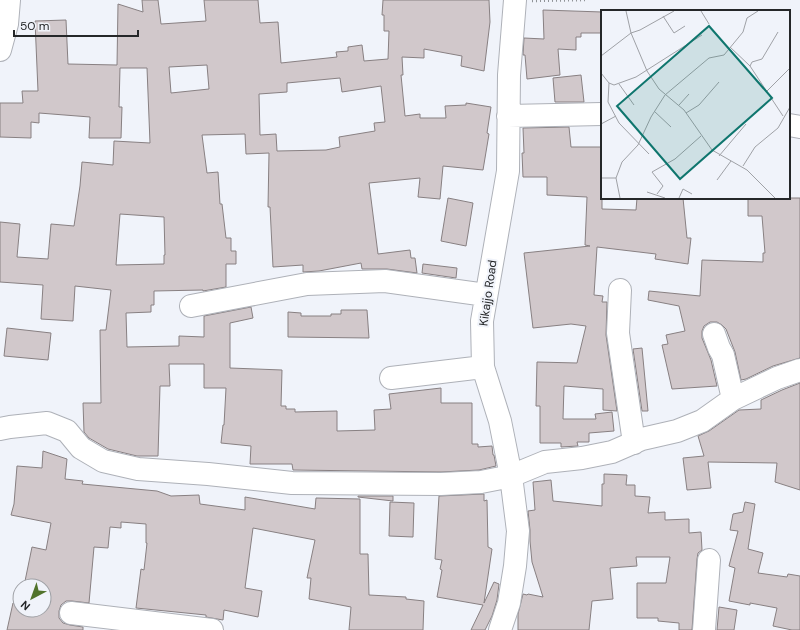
<svg xmlns="http://www.w3.org/2000/svg" width="800" height="630" font-family="'DM Sans',sans-serif">
<style>
.building{fill:#d1c8cb;stroke:#888082;fill-rule:evenodd}
.lines{fill:none;stroke-linecap:round;stroke-linejoin:round}
.minor-casing{stroke:#aeb1b8;stroke-width:24}
.path{stroke:#909397;stroke-width:2.5;stroke-dasharray:1 3;stroke-linecap:butt}
.minor{stroke:#fff;stroke-width:22}
.labels{text-anchor:middle;dominant-baseline:central;stroke-width:4;stroke-linejoin:round;paint-order:stroke}
.street-label{font-size:12px;fill:#252729;stroke:#f0f3fa}
.inset-road{fill:none;stroke:#9fa1a6;stroke-width:1}
.view{fill:#0f766e;fill-opacity:0.15;stroke:#0f766e;stroke-width:2}
.inset-edge{fill:none;stroke:#252729;stroke-width:2}
</style>
<rect width="100%" height="100%" fill="#f0f3fa"/>
<path class="building" d="M 142,0 L 158,0 L 161,24 L 206,21 L 204,0 L 258,0 L 260,23 L 278,22 L 281,63 L 337,57 L 336,52 L 348,51 L 348,47 L 362,45 L 364,61 L 388,59 L 389,31 L 384,31 L 384,15 L 382,15 L 383,0 L 489,0 L 490,22 L 484,71 L 461,66 L 462,56 L 424,49 L 424,58 L 402,57 L 403,75 L 401,75 L 405,116 L 420,114 L 420,118 L 446,118 L 445,106 L 466,105 L 466,103 L 491,107 L 487,133 L 489,134 L 483,170 L 443,166 L 440,199 L 418,197 L 420,178 L 369,183 L 378,254 L 410,250 L 411,258 L 415,258 L 417,273 L 387,269 L 362,269 L 361,263 L 319,271 L 303,272 L 303,265 L 273,267 L 270,207 L 268,207 L 269,153 L 246,154 L 245,134 L 202,135 L 207,173 L 218,172 L 220,204 L 222,204 L 226,238 L 231,238 L 231,251 L 236,251 L 236,264 L 226,264 L 226,287 L 203,291 L 203,290 L 154,291 L 154,305 L 151,305 L 151,312 L 126,313 L 127,347 L 179,346 L 179,336 L 204,337 L 204,316 L 251,307 L 253,318 L 230,323 L 230,368 L 282,370 L 281,406 L 286,406 L 286,409 L 295,409 L 295,412 L 337,411 L 337,431 L 375,430 L 374,410 L 391,409 L 389,394 L 441,388 L 441,403 L 472,403 L 472,444 L 478,444 L 478,447 L 492,446 L 493,455 L 494,455 L 496,466 L 479,470 L 441,472 L 293,470 L 292,464 L 250,464 L 251,446 L 221,443 L 223,425 L 224,425 L 226,388 L 204,388 L 204,364 L 169,364 L 170,386 L 160,386 L 158,456 L 137,456 L 108,449 L 89,438 L 84,432 L 83,403 L 101,403 L 100,330 L 106,330 L 111,290 L 75,286 L 73,321 L 41,319 L 43,285 L 0,282 L 0,222 L 20,224 L 17,257 L 48,259 L 51,224 L 74,226 L 80,186 L 82,162 L 113,165 L 114,141 L 150,143 L 147,68 L 120,68 L 119,107 L 122,107 L 121,138 L 89,138 L 90,117 L 39,113 L 39,123 L 31,122 L 31,138 L 0,137 L 0,103 L 23,103 L 22,91 L 38,91 L 35,21 L 66,20 L 68,64 L 117,65 L 118,4 L 143,12 ZM 207,65 L 209,89 L 171,93 L 169,67 ZM 340,78 L 342,92 L 381,86 L 385,122 L 374,123 L 375,131 L 339,137 L 340,147 L 326,150 L 277,151 L 276,134 L 260,135 L 259,94 L 287,92 L 287,83 ZM 120,214 L 164,217 L 165,255 L 164,255 L 164,264 L 116,265 Z
M 543,10 L 602,12 L 602,33 L 581,33 L 581,37 L 576,37 L 576,50 L 558,49 L 560,75 L 527,79 L 525,55 L 523,55 L 524,38 L 544,39 Z
M 581,75 L 584,102 L 555,102 L 553,78 Z
M 569,127 L 571,147 L 602,147 L 602,209 L 636,210 L 637,198 L 683,198 L 687,238 L 691,238 L 688,264 L 655,259 L 656,254 L 597,247 L 594,295 L 603,296 L 602,302 L 607,302 L 606,335 L 617,411 L 603,410 L 603,389 L 564,386 L 563,419 L 596,419 L 595,414 L 612,412 L 614,431 L 589,433 L 589,442 L 577,442 L 578,446 L 561,447 L 561,443 L 540,443 L 540,406 L 536,406 L 537,362 L 577,363 L 586,326 L 571,324 L 533,328 L 524,253 L 590,246 L 585,245 L 587,197 L 547,195 L 547,177 L 523,177 L 522,153 L 524,153 L 523,128 Z
M 448,198 L 473,203 L 466,246 L 441,241 Z
M 748,198 L 800,198 L 800,358 L 773,366 L 746,379 L 741,380 L 735,352 L 726,329 L 722,325 L 717,322 L 710,322 L 704,326 L 702,331 L 702,338 L 711,360 L 717,386 L 672,389 L 662,345 L 668,344 L 666,335 L 685,331 L 679,306 L 648,300 L 649,291 L 700,296 L 702,260 L 763,262 L 763,253 L 765,253 L 762,216 L 748,216 Z
M 423,264 L 457,268 L 456,278 L 422,273 Z
M 341,310 L 367,310 L 369,338 L 288,337 L 288,312 L 301,313 L 301,316 L 331,316 L 331,314 L 341,314 Z
M 7,328 L 51,333 L 48,360 L 4,356 Z
M 642,348 L 648,411 L 642,411 L 633,349 Z
M 800,383 L 800,490 L 775,482 L 777,463 L 708,462 L 711,488 L 687,490 L 683,458 L 704,456 L 698,436 L 709,431 L 739,410 L 761,409 L 761,400 L 782,390 Z
M 43,451 L 67,459 L 65,479 L 83,481 L 82,484 L 157,491 L 171,496 L 199,495 L 200,504 L 245,510 L 245,497 L 315,509 L 316,498 L 360,499 L 360,554 L 368,554 L 369,595 L 406,597 L 406,599 L 424,601 L 423,630 L 349,630 L 351,607 L 309,599 L 311,578 L 307,578 L 315,540 L 253,528 L 245,588 L 262,591 L 258,617 L 224,610 L 223,620 L 206,617 L 206,615 L 136,608 L 141,569 L 144,570 L 147,543 L 146,543 L 146,524 L 121,522 L 121,528 L 110,527 L 108,548 L 94,547 L 89,603 L 72,601 L 66,601 L 61,605 L 59,611 L 59,618 L 63,623 L 70,625 L 83,627 L 83,630 L 7,630 L 13,603 L 20,604 L 20,603 L 20,610 L 44,610 L 44,586 L 24,586 L 32,547 L 46,550 L 51,523 L 11,515 L 14,504 L 17,466 L 42,468 Z
M 604,474 L 627,475 L 626,485 L 635,485 L 635,496 L 650,497 L 648,513 L 665,512 L 665,520 L 689,519 L 689,533 L 701,532 L 702,550 L 698,553 L 697,559 L 692,630 L 679,630 L 679,623 L 658,621 L 658,618 L 637,618 L 637,583 L 666,583 L 670,557 L 636,557 L 637,566 L 610,568 L 613,599 L 592,601 L 589,630 L 518,630 L 518,614 L 523,594 L 527,595 L 528,594 L 543,597 L 532,562 L 530,541 L 530,530 L 528,511 L 535,510 L 533,482 L 551,480 L 553,501 L 602,506 L 602,484 L 604,484 Z
M 484,494 L 484,501 L 487,500 L 488,547 L 492,549 L 484,603 L 494,582 L 499,584 L 497,600 L 492,616 L 485,630 L 471,630 L 483,605 L 437,597 L 442,570 L 440,569 L 442,560 L 435,559 L 439,496 Z
M 358,496 L 393,496 L 393,501 L 358,497 Z
M 390,502 L 414,503 L 413,537 L 389,536 Z
M 745,502 L 755,504 L 748,549 L 763,553 L 758,573 L 787,577 L 788,574 L 800,576 L 800,630 L 792,630 L 773,626 L 777,608 L 750,603 L 750,605 L 729,601 L 735,568 L 729,566 L 738,531 L 730,530 L 733,514 L 743,512 Z
M 719,607 L 737,610 L 734,630 L 717,630 Z"/>
<g class="lines">
<g class="minor-casing">
<path id="minor" d="M 0,50 L 7,24 L 9,0
M 508,116 L 602,114
M 789,125 L 800,127
M 620,290 L 618,333 L 634,443
M 191,306 L 307,284 L 385,281 L 486,295
M 714,334 L 719,348 L 723,355 L 733,399
M 391,378 L 483,367
M 0,429 L 10,427 L 47,423 L 67,431 L 81,448 L 103,461 L 138,469 L 208,474 L 292,483 L 441,484 L 481,482 L 511,476 L 545,462 L 582,458 L 612,452 L 642,439 L 677,431 L 702,421 L 733,399 L 777,378 L 800,370
M 71,613 L 212,630
M 500,630 L 509,603 L 515,566 L 518,531 L 511,476 L 500,421 L 483,367 L 482,321 L 508,171 L 509,75 L 515,0
M 704,630 L 709,560"/>
</g>
<path class="path" d="M 532,1 L 588,0"/>
<use href="#minor" class="minor"/>
</g>
<g class="labels">
<g class="street-label">
<text transform="translate(488 293) rotate(-82)">Kikajjo Road</text>
</g>
</g>
<g transform="translate(601 10)">
<rect width="189" height="189" fill="#f0f3fa"/>
<path class="inset-road" d="M 25,1 L 30,23 L 46,61 L 58,79 L 83,100 L 111,140 L 146,160 L 174,188M 100,1 L 108,14M 62,6 L 73,23 L 84,16M 129,37 L 149,56 L 182,106M 0,46 L 30,23 L 39,20 L 73,1M 149,56 L 151,52 L 161,49 L 177,22M 0,63 L 8,73 L 13,75 L 35,67 L 101,25M 8,73 L 7,92 L 18,113 L 48,144M 18,74 L 33,95M 165,82 L 189,58M 78,95 L 88,84M 53,101 L 70,117M 85,103 L 98,95 L 118,72M 0,114 L 15,106M 118,146 L 145,114M 142,156 L 154,137 L 177,118 L 189,97M 0,168 L 15,168M 116,170 L 130,151M 46,182 L 64,188M 56,184 L 62,176 L 51,162 L 74,149 L 100,126M 19,188 L 15,168 L 21,152 L 37,135 L 50,107 L 64,85 L 108,48 L 123,45 L 142,22 L 146,8 L 157,1M 78,188 L 82,179 L 91,184"/>
<path class="view" d="M 108,16 L 171,88 L 79,169 L 16,96 Z"/>
<rect width="189" height="189" class="inset-edge"/>
</g>
<g transform="translate(32 598) rotate(221)"><circle r="19" fill="#f0f3fa" stroke="#9fa1a6"/>
<path d="M0-3L7 15L0 10L-7 15Z" fill="#51732b"/>
<text y="-6" font-size="11" font-weight="bold" text-anchor="middle" fill="#252729">N</text>
</g>
<path d="M14 30v6h124v-6" fill="none" stroke="#252729" stroke-width="2"/>
<text x="20" y="30" font-size="12" fill="#252729" stroke="#f0f3fa" stroke-width="3" paint-order="stroke">50 m</text>
</svg>
